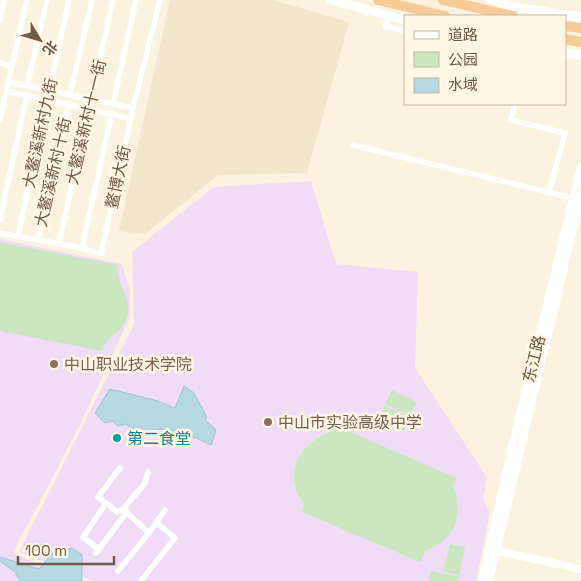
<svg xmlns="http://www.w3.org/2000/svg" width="581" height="581" font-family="'Space Grotesk','Noto Sans SC',sans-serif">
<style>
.residential{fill:#f2e5ce}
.education{fill:#f0dcf7}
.green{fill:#cbe7bf}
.water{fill:#b5d8e3;stroke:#9bc6d5}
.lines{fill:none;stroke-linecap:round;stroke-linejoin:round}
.minor{stroke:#fff;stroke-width:5.5}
.tertiary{stroke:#fff;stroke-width:8}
.secondary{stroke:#fff;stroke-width:9}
.trunk{stroke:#f6cb98;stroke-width:10}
.education-dot{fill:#8d6e63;stroke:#fff7e4;stroke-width:2}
.culture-dot{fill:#0f9aa8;stroke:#fff7e4;stroke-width:2}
.labels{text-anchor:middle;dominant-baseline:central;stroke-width:5;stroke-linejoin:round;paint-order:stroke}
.street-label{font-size:16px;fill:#705a48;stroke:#fff7e4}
.education-label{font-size:16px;fill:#785e54;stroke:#fff7e4;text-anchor:start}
.culture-label{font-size:16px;fill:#0d838f;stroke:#fff7e4;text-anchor:start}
</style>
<rect width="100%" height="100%" fill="#fbf3df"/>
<path class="residential" d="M 170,0 L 273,0 L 349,22 L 307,173 L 218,175 L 145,234 L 119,231 Z"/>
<path class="education" d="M 311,181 L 336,264 L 418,272 L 415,368 L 487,477 L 483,499 L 490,513 L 476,581 L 93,581 L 19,552 L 134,324 L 132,252 L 214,187 Z
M 0,239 L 122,264 L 130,290 L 130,317 L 80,425 L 13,553 L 79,581 L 0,581 Z"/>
<path class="green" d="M 0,242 L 118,265 C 115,283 133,298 127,318 C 123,333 106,336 102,351 L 0,331 Z
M 392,390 L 417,402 L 410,416 L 385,404 Z
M 385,406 L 410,417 L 404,431 L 378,420 Z
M 334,425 L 457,478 L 453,485 C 466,513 454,541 425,551 L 420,562 L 302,512 L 304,503 C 281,475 300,442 331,432 Z
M 450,544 L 465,547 L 459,575 L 443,572 Z
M 431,571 L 459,577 L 458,581 L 429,581 Z"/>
<path class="water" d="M 184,386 L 194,393 L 207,417 L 205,420 L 216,430 L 211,445 C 195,437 176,429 157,429 L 155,432 L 145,433 L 141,427 L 133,429 L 126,424 L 118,426 L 112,421 L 105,423 L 95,413 L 110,389 L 158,401 L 175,408 Z
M 72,548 L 82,555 L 82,581 L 20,581 L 15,572 L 0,561 L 0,557 L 39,569 L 52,553 Z"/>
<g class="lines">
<path class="minor" d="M 389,17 L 385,26 L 405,31
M 0,20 L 4,0
M 0,63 L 12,66
M 8,82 L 133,108
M 27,86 L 47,0
M 6,91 L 131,119
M 70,95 L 92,0
M 113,104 L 136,0
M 515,104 L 511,120 L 565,133 L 549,193
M 0,119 L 27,0
M 353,145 L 576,199
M 0,219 L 27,95
M 0,233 L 82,248 L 101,254 L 133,108 L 160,0
M 18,236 L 69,0
M 38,240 L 69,104
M 59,244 L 113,0
M 82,248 L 112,113
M 148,472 L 145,483 L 123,509 L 149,533 L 165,510
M 106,503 L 117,512 L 123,509
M 99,550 L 83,537 L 106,503 L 98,497 L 120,468
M 96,553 L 127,512
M 118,571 L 149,533
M 141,581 L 175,538 L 156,522"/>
<path class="tertiary" d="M 492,550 L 581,569
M 482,581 L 512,447 L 581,167
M 489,581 L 581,196"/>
<path class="secondary" d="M 331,0 L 405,20
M 491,0 L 515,7 L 581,17
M 565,53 L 581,55"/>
<path class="trunk" d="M 378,0 L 445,16
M 443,0 L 513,16
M 565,26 L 581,28
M 565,39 L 581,42"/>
</g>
<g class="education-dot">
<circle cx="54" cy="364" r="5"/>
<circle cx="268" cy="422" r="5"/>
</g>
<circle class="culture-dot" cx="117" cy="438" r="5"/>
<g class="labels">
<g class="street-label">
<text transform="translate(86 122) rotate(-77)">大鳌溪新村十一街</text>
<text transform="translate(40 133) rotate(-78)">大鳌溪新村九街</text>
<text transform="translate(53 172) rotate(-77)">大鳌溪新村十街</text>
<text transform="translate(118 177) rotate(-78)">鳌博大街</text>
<text transform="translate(534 359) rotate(-76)">东江路</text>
</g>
<g class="education-label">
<text x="64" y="364">中山职业技术学院</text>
<text x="278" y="422">中山市实验高级中学</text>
</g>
<g class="culture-label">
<text x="127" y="438">第二食堂</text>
</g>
</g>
<rect x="404" y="15" width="162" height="90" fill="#fff7e4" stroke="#c6b8a6"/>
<rect x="414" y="31" width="25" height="8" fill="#ffffff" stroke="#c6b8a6"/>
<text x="448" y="40" font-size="15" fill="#705a48">道路</text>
<rect x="414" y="52" width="25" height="15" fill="#cbe7bf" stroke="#c6b8a6"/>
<text x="448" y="65" font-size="15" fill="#705a48">公园</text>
<rect x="414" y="78" width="25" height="15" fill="#b5d8e3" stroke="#c6b8a6"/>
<text x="448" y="90" font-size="15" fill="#705a48">水域</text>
<g transform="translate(40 40) rotate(128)" stroke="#fff7e4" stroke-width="4" paint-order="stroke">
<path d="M0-4L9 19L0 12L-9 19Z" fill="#705a48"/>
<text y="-8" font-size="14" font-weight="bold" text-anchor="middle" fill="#705a48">北</text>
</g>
<path d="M18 556v8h96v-8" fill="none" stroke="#705a48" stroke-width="2.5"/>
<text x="25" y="556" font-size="15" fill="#705a48" stroke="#fff7e4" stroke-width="4" paint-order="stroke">100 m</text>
</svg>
